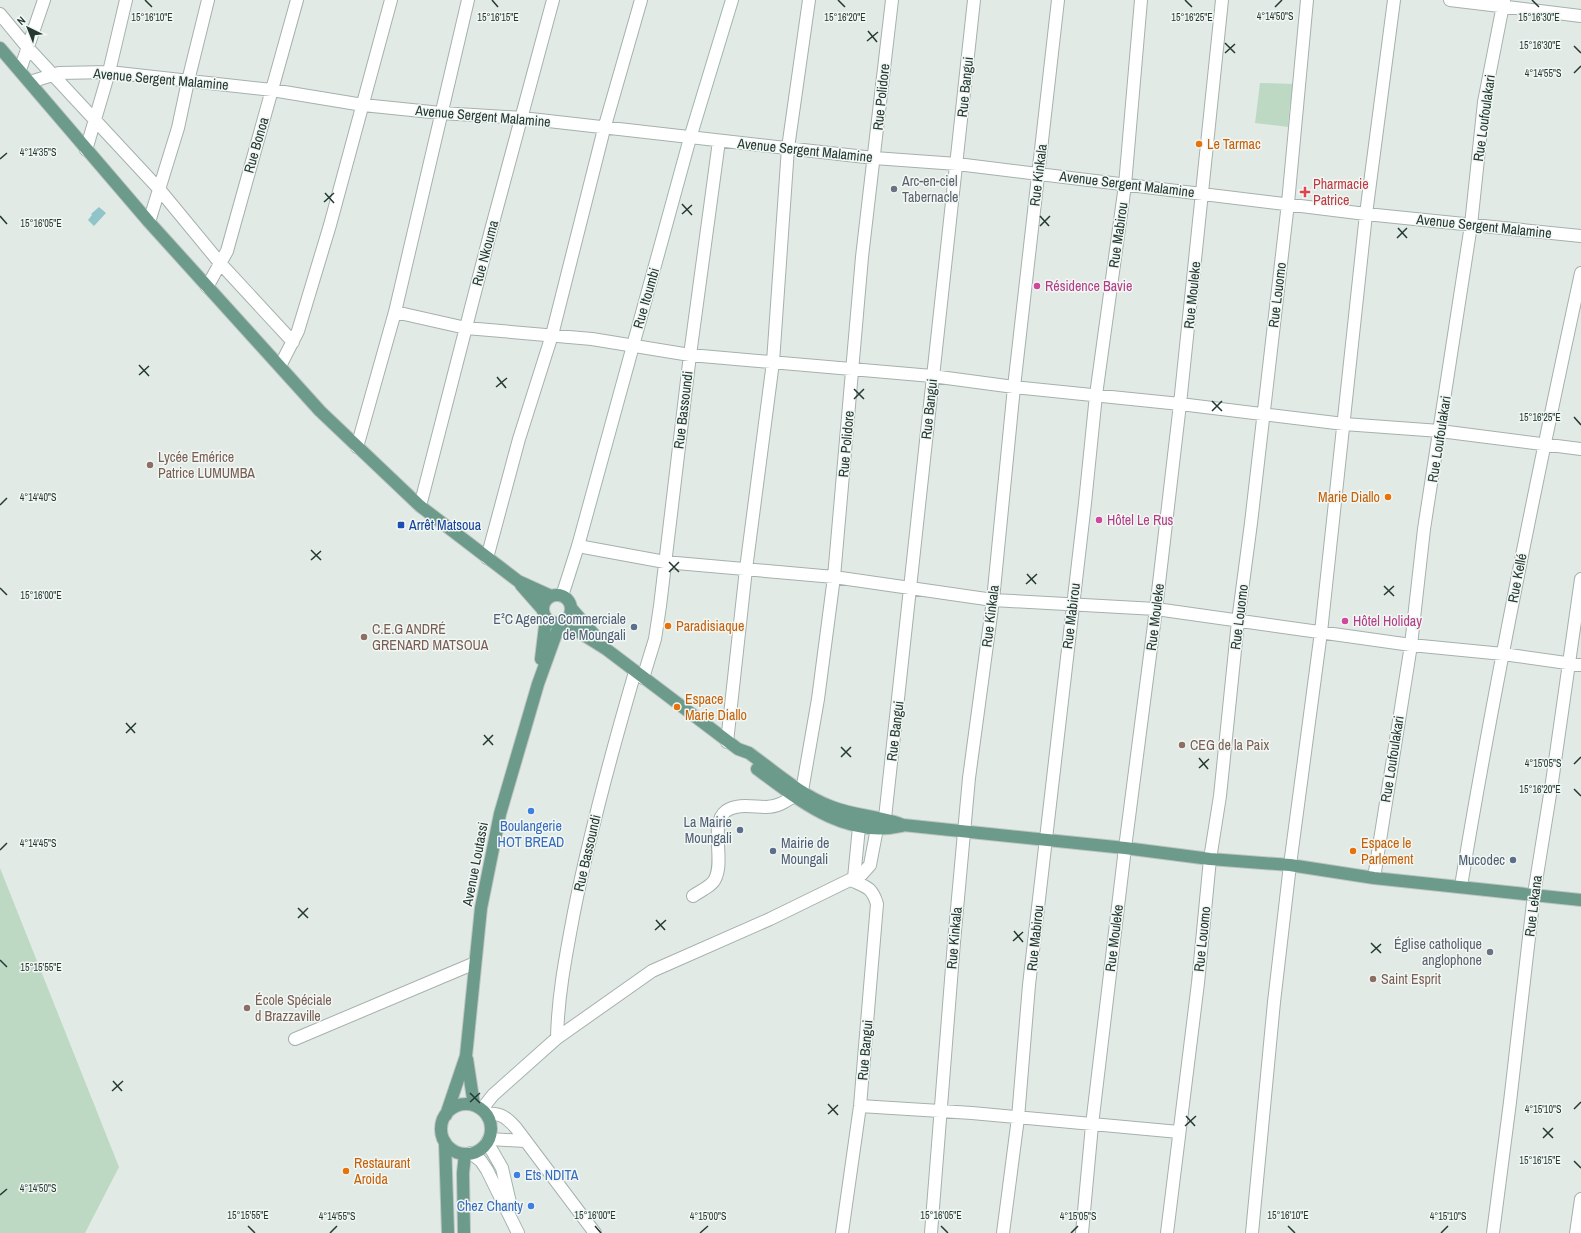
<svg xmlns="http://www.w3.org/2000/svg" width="1581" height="1233" font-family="'Archivo Narrow',sans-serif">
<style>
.green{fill:#bdd9c3}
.water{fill:#90c4c9}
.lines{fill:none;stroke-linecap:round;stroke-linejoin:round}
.street-casing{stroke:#a5b1ac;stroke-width:14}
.secondary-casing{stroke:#a2b5ad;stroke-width:14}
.primary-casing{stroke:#bdc4c2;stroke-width:14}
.street{stroke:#fff;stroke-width:12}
.secondary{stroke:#fff;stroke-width:12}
.primary{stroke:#6c9a8b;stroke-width:12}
.ticks{fill:none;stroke:#243932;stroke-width:1.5}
.food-dot{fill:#e8710a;stroke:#f2f7f4;stroke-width:1.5}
.worship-dot{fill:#6b7280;stroke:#f2f7f4;stroke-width:1.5}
.health-dot{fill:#e0444e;stroke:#f2f7f4;stroke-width:1.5}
.hotel-dot{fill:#d1479c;stroke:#f2f7f4;stroke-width:1.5}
.education-dot{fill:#8d6e63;stroke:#f2f7f4;stroke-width:1.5}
.transit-dot{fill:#1a4fb4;stroke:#f2f7f4;stroke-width:1.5}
.service-dot{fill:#5c6f8a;stroke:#f2f7f4;stroke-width:1.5}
.shop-dot{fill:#3f7fe0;stroke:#f2f7f4;stroke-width:1.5}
.labels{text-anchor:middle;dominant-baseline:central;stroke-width:3;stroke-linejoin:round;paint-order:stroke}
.street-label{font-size:14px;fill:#243932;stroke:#f2f7f4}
.food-label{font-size:14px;fill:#c56008;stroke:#f2f7f4;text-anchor:start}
.worship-label{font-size:14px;fill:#5b616d;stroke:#f2f7f4;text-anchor:start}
.health-label{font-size:14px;fill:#be3a42;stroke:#f2f7f4;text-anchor:start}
.hotel-label{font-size:14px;fill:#b23c85;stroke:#f2f7f4;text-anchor:start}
.education-label{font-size:14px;fill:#785e54;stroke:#f2f7f4;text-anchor:start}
.transit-label{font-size:14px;fill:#164399;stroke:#f2f7f4;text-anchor:start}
.service-label{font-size:14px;fill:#4e5e75;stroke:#f2f7f4;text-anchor:end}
.shop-label{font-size:14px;fill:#366cbe;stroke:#f2f7f4}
.ticks-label{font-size:10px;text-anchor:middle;fill:#243932;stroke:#f2f7f4;stroke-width:3;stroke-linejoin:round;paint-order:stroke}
</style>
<rect width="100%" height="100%" fill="#e2eae6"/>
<path class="green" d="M 1260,83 L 1297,84 L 1295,103 L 1290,104 L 1288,127 L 1255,123 Z
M 0,868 L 119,1167 L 85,1233 L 0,1233 Z"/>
<path class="water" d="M 99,207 L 106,213 L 94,226 L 88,220 L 92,215 L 91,214 Z"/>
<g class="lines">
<g class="street-casing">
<path id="street" d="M 1450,0 L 1581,16
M 0,14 L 28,48 L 159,189 L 220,263 L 293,342
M 20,70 L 44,0
M 30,82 L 59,73 L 109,72 L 272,90 L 363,105 L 441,113 L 522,118 L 874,158 L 957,164 L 1366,214 L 1581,236
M 86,150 L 109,72 L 126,0
M 149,222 L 178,128 L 188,81 L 208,0
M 207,287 L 227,251 L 297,0
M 395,312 L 466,328 L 592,339 L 690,355 L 932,376 L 1014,387 L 1180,404 L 1344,424 L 1440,431 L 1581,449
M 280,366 L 298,331 L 330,225 L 391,0
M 357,447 L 395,312 L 468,0
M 420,506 L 491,230 L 553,0
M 578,546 L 665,562 L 834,577 L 993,600 L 1156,609 L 1411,645 L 1503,654 L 1581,665
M 487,558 L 519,439 L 552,335 L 604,129 L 641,0
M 643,678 L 655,639 L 660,606 L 690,355 L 719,141
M 727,742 L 746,569 L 773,362 L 788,148 L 809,0
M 802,791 L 818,699 L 834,577 L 862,257 L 892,0
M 885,818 L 974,0
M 854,878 L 860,817
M 1374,878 L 1411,645 L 1424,529 L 1471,225 L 1484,102 L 1504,0
M 1461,886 C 1495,680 1537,476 1581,273
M 693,896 C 700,891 712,886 715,879 C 725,860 709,824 726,811 C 737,803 754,807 766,807 C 777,807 785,802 794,796
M 557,1038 C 558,994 566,955 574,912 C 590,831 612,751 635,672
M 295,1039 L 475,963
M 860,1106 L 972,1113 L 1179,1132
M 482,1109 L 493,1095 L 557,1038 L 652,971 L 770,919 L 862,874 L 870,865 L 879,818
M 487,1114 C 500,1112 507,1118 516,1128 L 595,1233
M 489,1139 L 525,1141
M 842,1233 L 860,1106 L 877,904 C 872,887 866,887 851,880
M 931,1233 L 954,942 L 969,778 L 993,600 L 1014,387 L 1058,0
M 1003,1233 L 1018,1118 L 1029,985 L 1085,503 L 1096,395 L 1125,185 L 1141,0
M 1082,1233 L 1092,1125 L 1125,848 L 1156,609 L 1180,404 L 1222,0
M 1167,1233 L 1198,983 L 1210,859 L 1220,796 L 1238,621 L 1251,523 L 1288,203 L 1307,0
M 1252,1233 L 1274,1002 L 1290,865 L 1321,632 L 1366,214 L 1394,0
M 1493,1233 L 1510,1102 L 1534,894 L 1552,782 L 1581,579
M 1576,1233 L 1581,1199"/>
</g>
<g class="secondary-casing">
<path id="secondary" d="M 562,596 L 578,546 L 690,138 L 732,0
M 487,1142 L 502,1168 L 511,1207
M 471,1153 L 481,1161 L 487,1170 L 518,1233"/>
</g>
<g class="primary-casing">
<path id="primary" d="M 0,48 L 149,222 L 320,411 L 420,506 L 518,581 L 551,596
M 521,585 L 543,610
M543 609a14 14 0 1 1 28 0a14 14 0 1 1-28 0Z
M 571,608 L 598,639
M 563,622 L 606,649 L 738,749 L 749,753 C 775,772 802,796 832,807 C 855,816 880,816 903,825 L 1125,848 L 1210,859 L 1290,865 L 1374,878 L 1581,900
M 541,659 L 546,618
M 757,769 C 799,800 845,839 902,826
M 467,1059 L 474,1105
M441 1129a25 25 0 1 1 50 0a25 25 0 1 1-50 0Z
M 446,1115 L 466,1056 L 481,908 L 500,814 L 538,684 L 560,623
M 445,1142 L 448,1233
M 464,1233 L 463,1173 L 465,1154"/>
</g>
<use href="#street" class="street"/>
<use href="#secondary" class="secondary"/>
<use href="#primary" class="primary"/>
</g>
<path class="ticks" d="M 145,0 L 152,7M 492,0 L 498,7M 838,0 L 845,7M 1185,0 L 1192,7M 1532,0 L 1539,7M 1275,7 L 1282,0M 868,31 L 877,42M 867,41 L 878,32M 1225,43 L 1235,53M 1574,46 L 1581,53M 1225,53 L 1235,44M 1574,73 L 1581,66M 0,159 L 7,153M 325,193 L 334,203M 324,202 L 334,193M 682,204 L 692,215M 682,214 L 692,205M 0,216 L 7,224M 1040,216 L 1049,226M 1040,226 L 1050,216M 1398,228 L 1407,238M 1397,238 L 1407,228M 139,365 L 149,376M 139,375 L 149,366M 497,377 L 506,388M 496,387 L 507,378M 854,389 L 864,399M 854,399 L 864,389M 1212,401 L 1222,411M 1212,411 L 1222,401M 1574,417 L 1581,425M 0,505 L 7,498M 311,550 L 321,560M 311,560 L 321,551M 669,562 L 679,572M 669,572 L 679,562M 1027,574 L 1036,584M 1026,584 L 1037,574M 1384,586 L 1394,596M 0,588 L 7,595M 1384,595 L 1394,586M 126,723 L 135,733M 126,733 L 136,723M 484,735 L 493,745M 483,745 L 493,735M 841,747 L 851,757M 841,757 L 851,747M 1199,758 L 1208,769M 1574,764 L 1581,757M 1199,768 L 1209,759M 1574,789 L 1581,796M 0,850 L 7,843M 298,908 L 308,918M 298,918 L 308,908M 656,920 L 665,930M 655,930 L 666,920M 1014,931 L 1023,942M 1013,941 L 1023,932M 1371,943 L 1381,953M 1371,953 L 1381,944M 0,960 L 7,967M 113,1081 L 122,1091M 112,1091 L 123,1081M 470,1093 L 480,1103M 470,1102 L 480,1093M 828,1104 L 838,1115M 1574,1109 L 1581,1102M 828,1114 L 838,1105M 1186,1116 L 1195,1126M 1185,1126 L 1196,1116M 1543,1128 L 1553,1138M 1543,1138 L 1553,1128M 1574,1161 L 1581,1168M 0,1195 L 7,1189M 248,1226 L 255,1233M 595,1226 L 601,1233M 941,1226 L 948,1233M 1288,1226 L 1295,1233M 330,1233 L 337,1226M 700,1233 L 708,1226M 1071,1233 L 1078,1226M 1441,1233 L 1448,1226"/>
<g class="food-dot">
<circle cx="1199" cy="144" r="4"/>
<circle cx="1388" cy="497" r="4"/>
<circle cx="668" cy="626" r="4"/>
<circle cx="677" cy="707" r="4"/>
<circle cx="1353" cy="851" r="4"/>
<circle cx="346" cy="1171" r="4"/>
</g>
<g class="worship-dot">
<circle cx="894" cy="189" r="4"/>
<circle cx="1490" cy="952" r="4"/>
</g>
<path class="health-dot" d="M1303 186h4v4h4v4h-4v4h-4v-4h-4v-4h4z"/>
<g class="hotel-dot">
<circle cx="1037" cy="286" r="4"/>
<circle cx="1099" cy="520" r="4"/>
<circle cx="1345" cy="621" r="4"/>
</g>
<g class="education-dot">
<circle cx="150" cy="465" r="4"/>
<circle cx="364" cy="637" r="4"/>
<circle cx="1182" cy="745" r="4"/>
<circle cx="1373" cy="979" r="4"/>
<circle cx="247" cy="1008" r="4"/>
</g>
<rect class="transit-dot" x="397" y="521" width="8" height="8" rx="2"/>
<g class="service-dot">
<circle cx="634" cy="627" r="4"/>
<circle cx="740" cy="830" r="4"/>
<circle cx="773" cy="851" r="4"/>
<circle cx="1513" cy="860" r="4"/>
</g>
<g class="shop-dot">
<circle cx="531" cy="811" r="4"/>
<circle cx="517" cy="1175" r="4"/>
<circle cx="531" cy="1206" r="4"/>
</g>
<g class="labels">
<g class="street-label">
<text transform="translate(161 79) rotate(5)">Avenue Sergent Malamine</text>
<text transform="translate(965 87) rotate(-84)">Rue Bangui</text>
<text transform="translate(881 97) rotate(-84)">Rue Polidore</text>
<text transform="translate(483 116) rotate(5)">Avenue Sergent Malamine</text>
<text transform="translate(1484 118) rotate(-82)">Rue Loufoulakari</text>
<text transform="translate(256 145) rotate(-74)">Rue Bonoa</text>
<text transform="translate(805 150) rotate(6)">Avenue Sergent Malamine</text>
<text transform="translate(1038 175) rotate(-83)">Rue Kinkala</text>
<text transform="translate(1127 184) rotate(7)">Avenue Sergent Malamine</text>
<text transform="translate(1484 226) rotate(6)">Avenue Sergent Malamine</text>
<text transform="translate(1118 235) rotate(-82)">Rue Mabirou</text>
<text transform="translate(485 253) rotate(-75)">Rue Nkouma</text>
<text transform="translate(1192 295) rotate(-84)">Rue Mouleke</text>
<text transform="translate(1277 295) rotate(-83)">Rue Louomo</text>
<text transform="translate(646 298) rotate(-74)">Rue Itoumbi</text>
<text transform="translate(929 409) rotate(-84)">Rue Bangui</text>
<text transform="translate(683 410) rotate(-83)">Rue Bassoundi</text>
<text transform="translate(1439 439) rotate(-81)">Rue Loufoulakari</text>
<text transform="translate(846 444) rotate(-85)">Rue Polidore</text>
<text transform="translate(1517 578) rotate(-79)">Rue Kellé</text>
<text transform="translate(990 616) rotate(-83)">Rue Kinkala</text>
<text transform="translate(1071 616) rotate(-83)">Rue Mabirou</text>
<text transform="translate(1155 617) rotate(-83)">Rue Mouleke</text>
<text transform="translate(1239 617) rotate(-83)">Rue Louomo</text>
<text transform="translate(895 731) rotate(-83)">Rue Bangui</text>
<text transform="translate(1392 759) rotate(-81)">Rue Loufoulakari</text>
<text transform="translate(587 853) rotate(-77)">Rue Bassoundi</text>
<text transform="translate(475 864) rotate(-79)">Avenue Loutassi</text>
<text transform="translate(1533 906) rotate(-83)">Rue Lekana</text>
<text transform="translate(954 938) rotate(-85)">Rue Kinkala</text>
<text transform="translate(1035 938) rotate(-84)">Rue Mabirou</text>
<text transform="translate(1114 938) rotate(-83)">Rue Mouleke</text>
<text transform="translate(1202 939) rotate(-84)">Rue Louomo</text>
<text transform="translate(865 1050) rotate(-85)">Rue Bangui</text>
</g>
<g class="food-label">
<text x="1207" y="144">Le Tarmac</text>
<text x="1380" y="497" text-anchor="end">Marie Diallo</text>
<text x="676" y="626">Paradisiaque</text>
<text x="685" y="699">Espace<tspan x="685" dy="16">Marie Diallo</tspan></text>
<text x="1361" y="843">Espace le<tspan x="1361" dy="16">Parlement</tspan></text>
<text x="354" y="1163">Restaurant<tspan x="354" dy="16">Aroida</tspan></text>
</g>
<g class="worship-label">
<text x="902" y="181">Arc-en-ciel<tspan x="902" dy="16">Tabernacle</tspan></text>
<text x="1482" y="944" text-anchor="end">Église catholique<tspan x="1482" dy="16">anglophone</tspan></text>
</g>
<g class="health-label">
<text x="1313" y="184">Pharmacie<tspan x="1313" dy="16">Patrice</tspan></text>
</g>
<g class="hotel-label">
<text x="1045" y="286">Résidence Bavie</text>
<text x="1107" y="520">Hôtel Le Rus</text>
<text x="1353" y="621">Hôtel Holiday</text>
</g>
<g class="education-label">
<text x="158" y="457">Lycée Emérice<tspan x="158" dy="16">Patrice LUMUMBA</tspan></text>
<text x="372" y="629">C.E.G ANDRÉ<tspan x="372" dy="16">GRENARD MATSOUA</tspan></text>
<text x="1190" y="745">CEG de la Paix</text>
<text x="1381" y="979">Saint Esprit</text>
<text x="255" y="1000">École Spéciale<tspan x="255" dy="16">d Brazzaville</tspan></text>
</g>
<g class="transit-label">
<text x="409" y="525">Arrêt Matsoua</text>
</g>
<g class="service-label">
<text x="626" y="619">E²C Agence Commerciale<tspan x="626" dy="16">de Moungali</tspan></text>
<text x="732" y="822">La Mairie<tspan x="732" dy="16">Moungali</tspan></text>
<text x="781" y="843" text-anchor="start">Mairie de<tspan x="781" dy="16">Moungali</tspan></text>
<text x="1505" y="860">Mucodec</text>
</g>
<g class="shop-label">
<text x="531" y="826">Boulangerie<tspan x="531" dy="16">HOT BREAD</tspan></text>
<text x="525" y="1175" text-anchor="start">Ets NDITA</text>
<text x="523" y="1206" text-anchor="end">Chez Chanty</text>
</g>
</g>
<g class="ticks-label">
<text x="1275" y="20">4°14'50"S</text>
<text x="152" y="21">15°16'10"E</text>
<text x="498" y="21">15°16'15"E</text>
<text x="845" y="21">15°16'20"E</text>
<text x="1192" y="21">15°16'25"E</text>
<text x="1539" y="21">15°16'30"E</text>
<text x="1540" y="49">15°16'30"E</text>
<text x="1543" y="77">4°14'55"S</text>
<text x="38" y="156">4°14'35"S</text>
<text x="41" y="227">15°16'05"E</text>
<text x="1540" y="421">15°16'25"E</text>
<text x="38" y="501">4°14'40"S</text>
<text x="41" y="599">15°16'00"E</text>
<text x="1543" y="767">4°15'05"S</text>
<text x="1540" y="793">15°16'20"E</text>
<text x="38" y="847">4°14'45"S</text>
<text x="41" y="971">15°15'55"E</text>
<text x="1543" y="1113">4°15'10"S</text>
<text x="1540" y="1164">15°16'15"E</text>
<text x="38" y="1192">4°14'50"S</text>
<text x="248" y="1219">15°15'55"E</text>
<text x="595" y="1219">15°16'00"E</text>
<text x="941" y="1219">15°16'05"E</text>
<text x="1288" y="1219">15°16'10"E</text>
<text x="337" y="1220">4°14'55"S</text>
<text x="708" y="1220">4°15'00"S</text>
<text x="1078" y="1220">4°15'05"S</text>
<text x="1448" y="1220">4°15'10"S</text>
</g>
<g transform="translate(28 28) rotate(317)" stroke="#f2f7f4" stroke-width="3" paint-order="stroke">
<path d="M0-3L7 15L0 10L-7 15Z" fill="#243932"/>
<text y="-6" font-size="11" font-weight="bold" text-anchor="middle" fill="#243932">N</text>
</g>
</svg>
